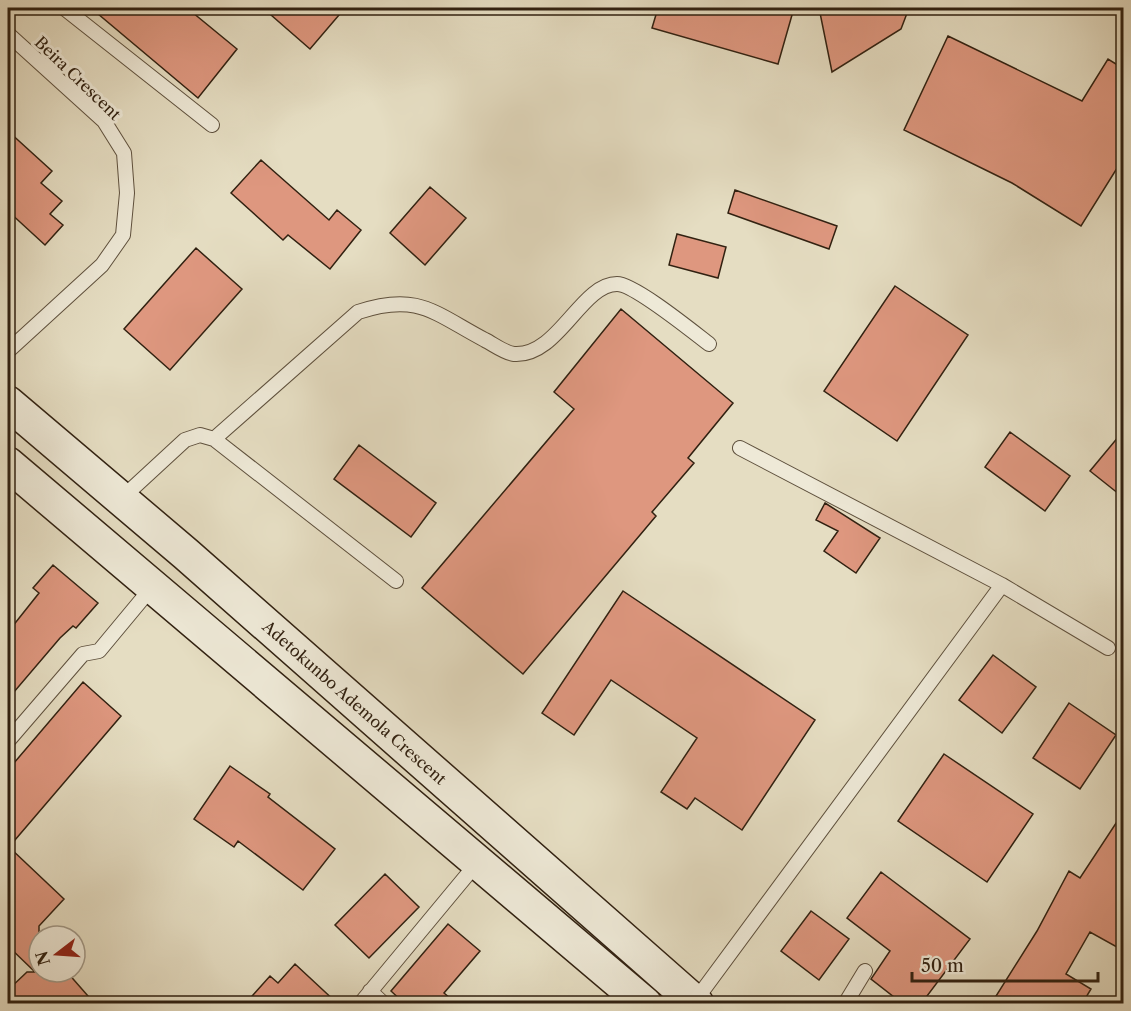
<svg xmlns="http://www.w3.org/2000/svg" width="1131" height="1011" font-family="'Libre Caslon Text',serif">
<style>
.building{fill:#de977f;stroke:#312111;stroke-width:1.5}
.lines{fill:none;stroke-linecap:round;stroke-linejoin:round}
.lane-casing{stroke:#5e503d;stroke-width:16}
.secondary-casing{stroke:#312111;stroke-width:36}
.lane{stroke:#eee9d7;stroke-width:14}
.secondary{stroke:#eee9d7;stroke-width:33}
.labels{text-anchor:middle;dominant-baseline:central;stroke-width:6;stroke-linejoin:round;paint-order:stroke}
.street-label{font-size:16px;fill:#312111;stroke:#eee9d7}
</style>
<rect width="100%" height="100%" fill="#e5ddc2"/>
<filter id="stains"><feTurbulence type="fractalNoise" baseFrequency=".00333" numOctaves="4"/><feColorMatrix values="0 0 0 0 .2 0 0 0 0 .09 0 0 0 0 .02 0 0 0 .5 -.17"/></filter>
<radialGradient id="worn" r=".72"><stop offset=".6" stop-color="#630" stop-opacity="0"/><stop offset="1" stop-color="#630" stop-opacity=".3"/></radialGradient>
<path class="building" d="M 91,8 L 187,8 L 237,49 L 198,98 Z
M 263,8 L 345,8 L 310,49 Z
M 658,8 L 794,8 L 778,64 L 652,28 Z
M 819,8 L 909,8 L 901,29 L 832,72 Z
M 948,36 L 1082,101 L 1108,59 L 1124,69 L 1124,157 L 1081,226 L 1012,183 L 904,130 Z
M 8,131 L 52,171 L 41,183 L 62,201 L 50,214 L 63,225 L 45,245 L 8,211 Z
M 261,160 L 329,220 L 337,210 L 361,230 L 330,269 L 288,235 L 283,240 L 231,193 Z
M 430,187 L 466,218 L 425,265 L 390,233 Z
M 735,190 L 837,226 L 829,249 L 728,213 Z
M 677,234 L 726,247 L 718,278 L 669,265 Z
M 196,248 L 242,289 L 170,370 L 124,329 Z
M 895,286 L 968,335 L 897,441 L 824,391 Z
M 621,309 L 733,403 L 688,458 L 694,463 L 652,512 L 656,516 L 523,674 L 422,588 L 574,409 L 554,392 Z
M 1124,430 L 1124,498 L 1090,471 Z
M 1010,432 L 1070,476 L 1045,511 L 985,467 Z
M 359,445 L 436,503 L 411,537 L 334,479 Z
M 825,503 L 880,538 L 856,573 L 824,551 L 838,531 L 816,520 Z
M 53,565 L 98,603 L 76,628 L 73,626 L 60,638 L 8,699 L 8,632 L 39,593 L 33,588 Z
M 623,591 L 815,720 L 742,830 L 695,798 L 687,809 L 661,792 L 697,738 L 611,680 L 574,735 L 542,713 Z
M 993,655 L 1036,687 L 1002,733 L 959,700 Z
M 83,682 L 121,716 L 9,847 L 64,899 L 39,926 L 39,972 L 67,972 L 95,1004 L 19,1004 L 8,990 L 27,972 L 35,972 L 8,946 L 8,770 Z
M 1069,703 L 1116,735 L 1080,789 L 1033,758 Z
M 944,754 L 1033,814 L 987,882 L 898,821 Z
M 230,766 L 270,794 L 268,797 L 335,849 L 303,890 L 238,841 L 234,847 L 194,819 Z
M 1124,811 L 1124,951 L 1090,932 L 1066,974 L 1091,989 L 1082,1004 L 991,1004 L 1037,931 L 1069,871 L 1080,878 Z
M 881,872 L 970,939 L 921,1004 L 903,1004 L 871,979 L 890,951 L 847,918 Z
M 385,874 L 419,907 L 369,958 L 335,925 Z
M 811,911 L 849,939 L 819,980 L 781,951 Z
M 448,924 L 480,951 L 444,993 L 457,1004 L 405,1004 L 391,991 Z
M 295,964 L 338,1004 L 245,1004 L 270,976 L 278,983 Z"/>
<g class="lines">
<g class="lane-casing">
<path id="lane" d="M 64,8 L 212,125
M 8,34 L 104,121 L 124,153 L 127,193 L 123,235 L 102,265 L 8,351
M 214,439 L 358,312 C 418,292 434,313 485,340 C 493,344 505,353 514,354 C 558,357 581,284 617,284 C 634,284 692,331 709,344
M 121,499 L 185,440 L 200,435 L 214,439 L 396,581
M 1002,585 L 1108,648
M 8,741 L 83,654 L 99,651 L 153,586
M 370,991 L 384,1004
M 695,1001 L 1002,585 L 740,448
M 360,1004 L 477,863
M 845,1004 L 865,971"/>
</g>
<g class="secondary-casing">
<g id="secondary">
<path id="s1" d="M 8,403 L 186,554 L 697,1004"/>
<path d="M 8,464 L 645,1004"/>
</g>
</g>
<use href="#lane" class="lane"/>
<use href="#secondary" class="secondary"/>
</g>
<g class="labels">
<g class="street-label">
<text transform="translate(78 78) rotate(44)">Beira Crescent</text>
<text stroke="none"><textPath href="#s1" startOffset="458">Adetokunbo Ademola Crescent</textPath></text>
</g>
</g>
<rect width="1131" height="1011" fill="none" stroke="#e5ddc2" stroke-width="30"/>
<rect x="9" y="9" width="1113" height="993" fill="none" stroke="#312111" stroke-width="3"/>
<rect x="15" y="15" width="1101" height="981" fill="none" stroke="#312111" stroke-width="1.5"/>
<g transform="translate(57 954) rotate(253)"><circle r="28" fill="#eee9d7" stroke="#a29988" stroke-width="1.5"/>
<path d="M0-4.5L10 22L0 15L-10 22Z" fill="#8f2418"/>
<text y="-9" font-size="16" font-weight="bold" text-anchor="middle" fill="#312111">N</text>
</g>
<path d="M912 972v9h186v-9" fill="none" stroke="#312111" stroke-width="3"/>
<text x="921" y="972" font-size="18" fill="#312111" stroke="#eee9d7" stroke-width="4.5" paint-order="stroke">50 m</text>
<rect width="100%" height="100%" filter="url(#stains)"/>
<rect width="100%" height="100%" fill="url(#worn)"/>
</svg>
